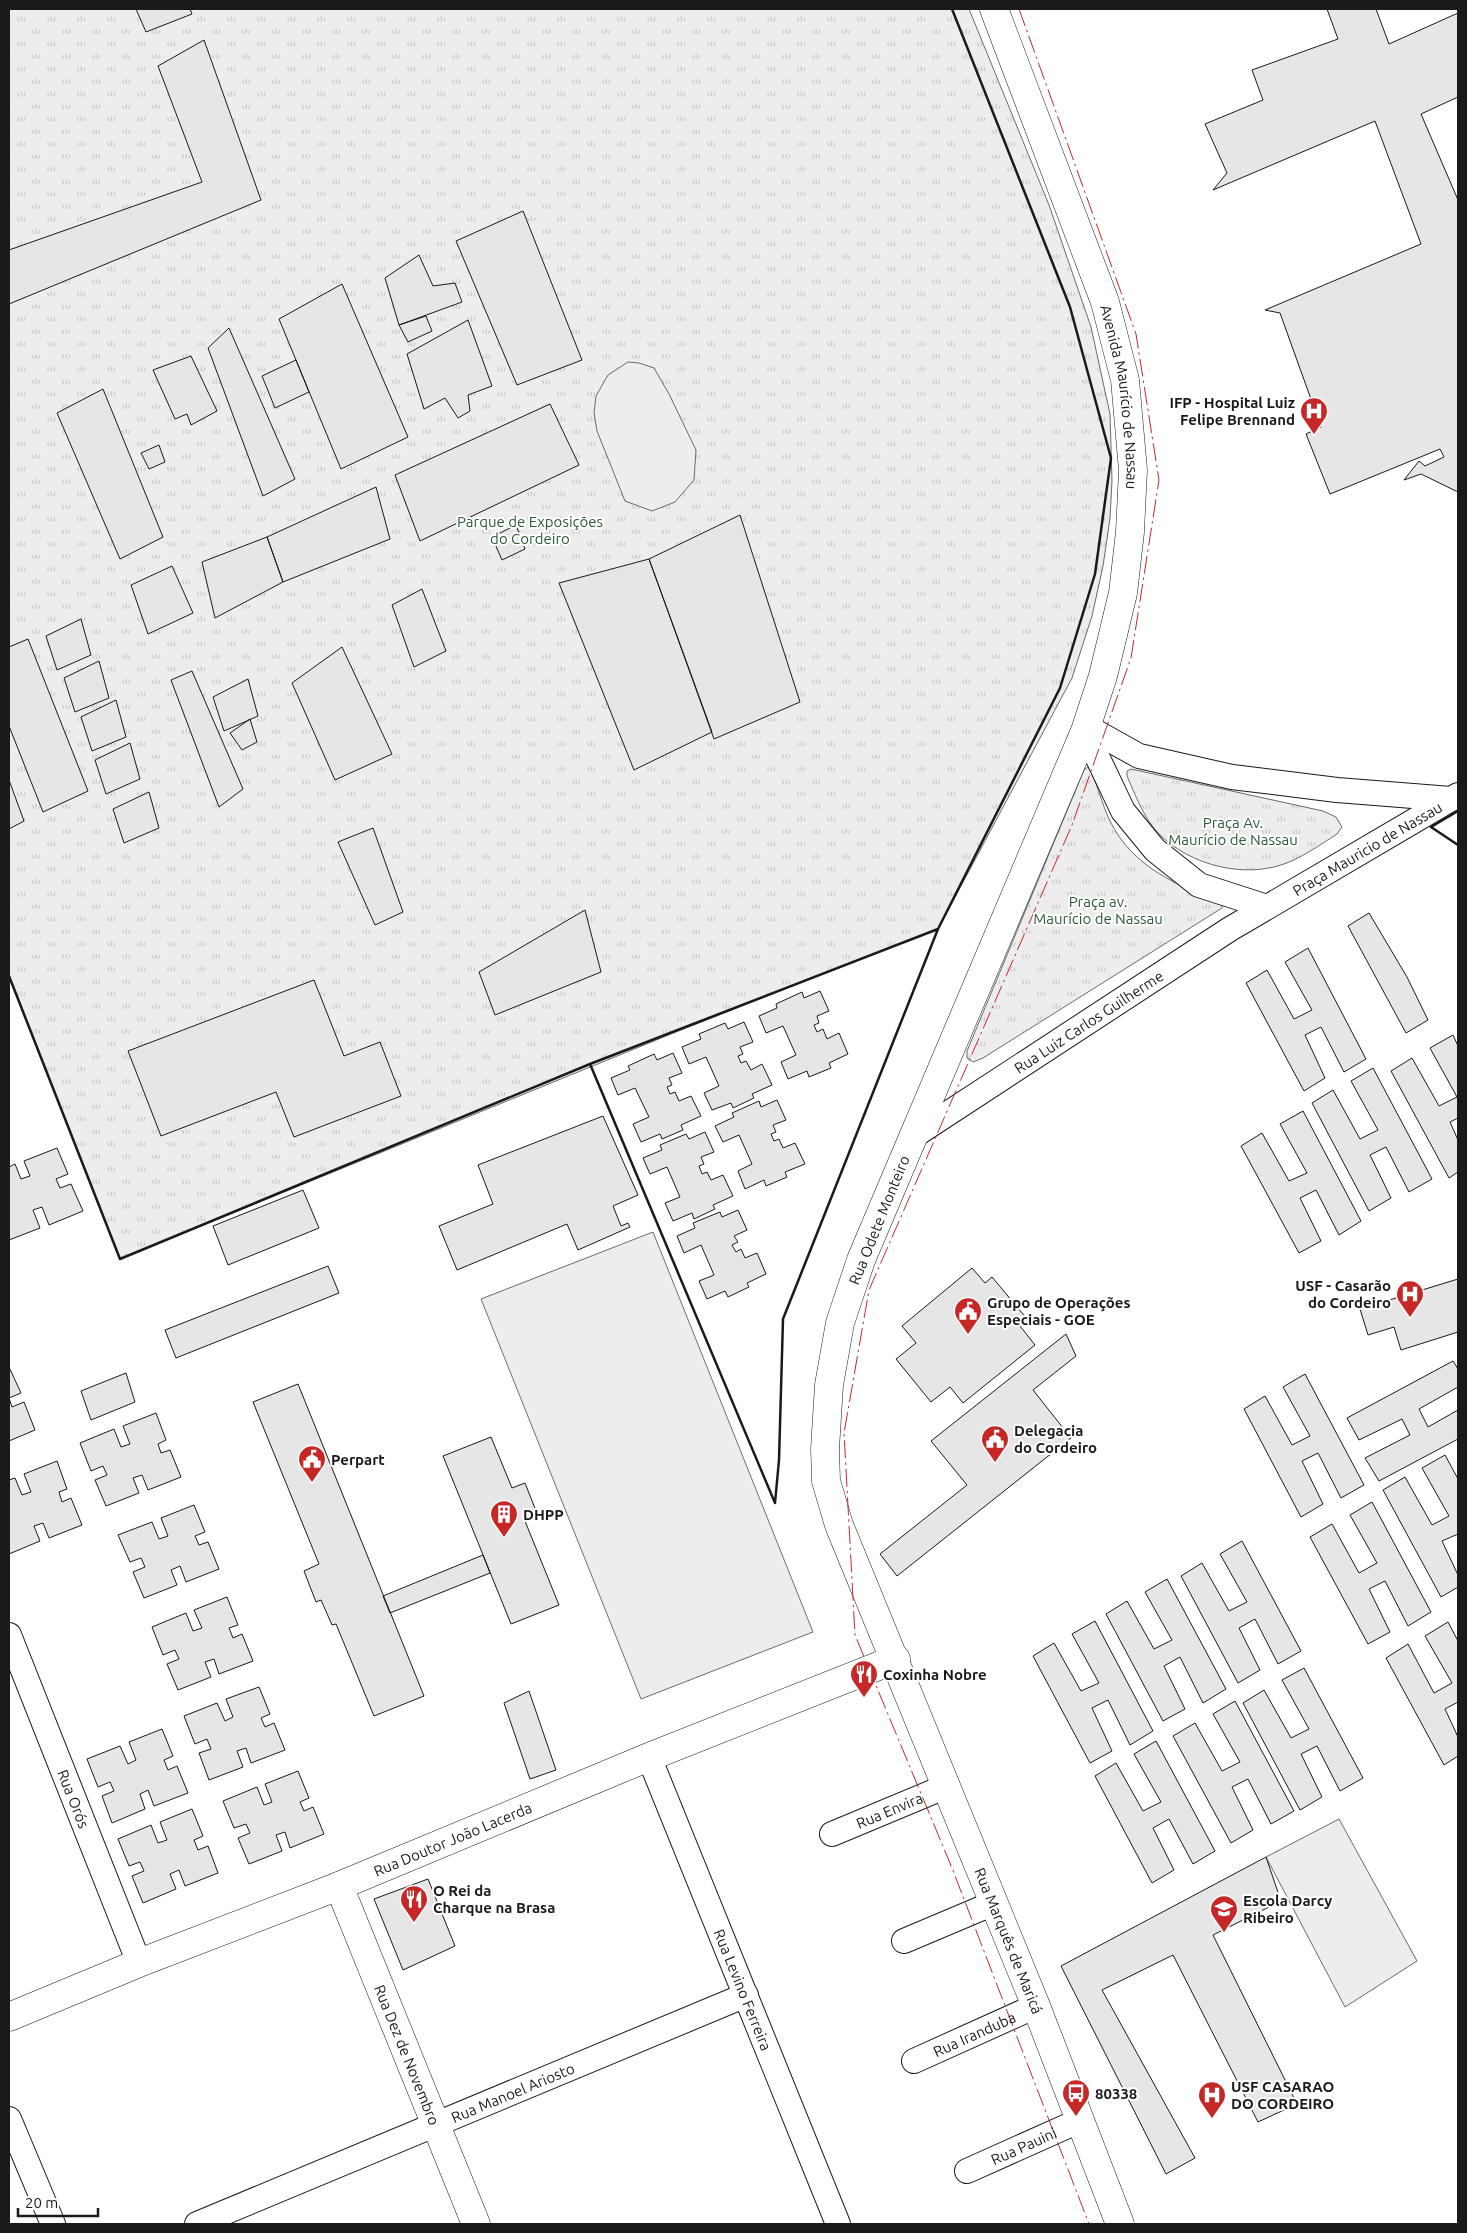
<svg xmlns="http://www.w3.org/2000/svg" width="1467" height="2233" font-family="Ubuntu,sans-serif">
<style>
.grass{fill:url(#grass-tufts);stroke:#6a6a6a}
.built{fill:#ededed;stroke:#6a6a6a}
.building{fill:#e6e6e6;stroke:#1a1a1a}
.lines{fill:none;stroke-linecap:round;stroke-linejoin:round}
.minor-casing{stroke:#1a1a1a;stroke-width:26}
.secondary-casing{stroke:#1a1a1a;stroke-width:29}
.minor{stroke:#fff;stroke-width:24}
.secondary{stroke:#fff;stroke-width:28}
.wall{stroke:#1a1a1a;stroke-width:2.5}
.power{stroke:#c62828;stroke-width:1;stroke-dasharray:18 4 2.5 4;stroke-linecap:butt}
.labels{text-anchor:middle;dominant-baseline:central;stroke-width:4;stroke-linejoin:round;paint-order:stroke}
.street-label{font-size:15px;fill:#1a1a1a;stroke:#fff}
.poi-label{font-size:15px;font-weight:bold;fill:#1a1a1a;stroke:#fff;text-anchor:start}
.park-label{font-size:15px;fill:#2b5a34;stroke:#fff}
</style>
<defs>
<pattern id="grass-tufts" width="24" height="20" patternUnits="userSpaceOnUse" patternTransform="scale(1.25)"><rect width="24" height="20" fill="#ededed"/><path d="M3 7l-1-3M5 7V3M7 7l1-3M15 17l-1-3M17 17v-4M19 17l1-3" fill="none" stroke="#cbcbcb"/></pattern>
</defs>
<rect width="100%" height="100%" fill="#fff"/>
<path class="grass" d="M 9,9 L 969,9 L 1049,205 L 1091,327 L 1110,414 L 1112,481 L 1110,518 L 1103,566 L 1092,616 L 1072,678 L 938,929 L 671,1034 L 120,1259 L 9,977 Z
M 1088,767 C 1097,781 1102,805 1110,821 C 1133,868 1178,885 1223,904 L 1222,908 L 983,1058 L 973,1062 L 967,1058 L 967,1051 L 1084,770 Z
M 1131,769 L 1323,811 L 1336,817 L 1342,827 L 1337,834 C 1320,845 1300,859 1281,865 C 1238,879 1181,862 1153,827 C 1141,811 1135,794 1127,776 L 1127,771 Z"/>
<path class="built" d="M 628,362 L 639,363 L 654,368 L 669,394 L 696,450 L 694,480 L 675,502 L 652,511 L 625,501 L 597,431 L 594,413 L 596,396 L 608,375 Z
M 653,1232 L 813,1632 L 641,1699 L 481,1299 Z
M 1339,1819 L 1417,1961 L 1345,2007 L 1266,1857 Z"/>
<path class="building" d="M 136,9 L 190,9 L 192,14 L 146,32 Z
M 1327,9 L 1376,9 L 1389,44 L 1458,13 L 1458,97 L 1421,114 L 1458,200 L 1458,492 L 1421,474 L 1404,480 L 1419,461 L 1425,466 L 1444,457 L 1440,449 L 1330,494 L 1306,434 L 1321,427 L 1280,313 L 1265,310 L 1421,244 L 1375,121 L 1213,190 L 1227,173 L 1205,124 L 1263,100 L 1252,70 L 1338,39 Z
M 204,40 L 261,200 L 9,304 L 9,250 L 202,182 L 158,66 Z
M 523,211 L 582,360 L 517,385 L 456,241 Z
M 419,255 L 433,286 L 455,283 L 462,302 L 399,325 L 385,278 Z
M 342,284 L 408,437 L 341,469 L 279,319 Z
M 426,316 L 432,331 L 408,342 L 399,325 Z
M 468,320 L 492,386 L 468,395 L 470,411 L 458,418 L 445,398 L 424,409 L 407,354 Z
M 229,328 L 295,479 L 263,496 L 208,348 Z
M 191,356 L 217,411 L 191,425 L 187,414 L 175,419 L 153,370 Z
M 296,360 L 309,392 L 275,408 L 262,376 Z
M 103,389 L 163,537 L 120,559 L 57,413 Z
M 550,404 L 579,465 L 420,541 L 395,475 Z
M 159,445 L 165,462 L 149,469 L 141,453 Z
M 376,487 L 390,539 L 283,582 L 267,537 Z
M 740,515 L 800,702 L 714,739 L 649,559 Z
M 516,525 L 525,549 L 502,560 L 492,537 Z
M 267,537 L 283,582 L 215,618 L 202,562 Z
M 649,559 L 712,732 L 634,770 L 559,583 Z
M 172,566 L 193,613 L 148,634 L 131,585 Z
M 422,589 L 446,651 L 414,667 L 392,605 Z
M 81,619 L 91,655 L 57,670 L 46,636 Z
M 28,639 L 88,791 L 43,812 L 9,726 L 9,647 Z
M 342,647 L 392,754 L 335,780 L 292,683 Z
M 99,661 L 109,698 L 75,712 L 64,678 Z
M 192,671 L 243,789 L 219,807 L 171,680 Z
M 248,679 L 258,716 L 224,731 L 213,697 Z
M 116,700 L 126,737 L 92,751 L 81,717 Z
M 250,719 L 257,742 L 242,750 L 230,733 Z
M 130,743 L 140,779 L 106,794 L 95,760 Z
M 9,780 L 24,821 L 9,829 Z
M 149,792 L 159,828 L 124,843 L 113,809 Z
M 373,828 L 403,912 L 375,925 L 338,842 Z
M 585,910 L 601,972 L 495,1015 L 479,972 Z
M 1369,913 L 1407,977 L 1428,1020 L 1406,1033 L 1348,926 Z
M 1308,948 L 1366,1059 L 1344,1072 L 1321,1027 L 1305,1035 L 1325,1078 L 1304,1091 L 1246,983 L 1267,970 L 1294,1019 L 1312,1010 L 1285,962 Z
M 314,980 L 344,1056 L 380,1042 L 401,1096 L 294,1137 L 276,1092 L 161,1136 L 128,1051 Z
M 820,991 L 829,1011 L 817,1016 L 819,1023 L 814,1025 L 817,1032 L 823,1029 L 827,1039 L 839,1033 L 848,1054 L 829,1063 L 831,1068 L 809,1077 L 807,1071 L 788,1079 L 781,1062 L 796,1055 L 783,1026 L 766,1033 L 759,1016 L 777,1008 L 776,1004 L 802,992 L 804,998 Z
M 744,1022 L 753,1042 L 740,1047 L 743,1054 L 738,1056 L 741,1063 L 746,1061 L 751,1070 L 762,1064 L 772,1085 L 752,1094 L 754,1098 L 733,1108 L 731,1103 L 712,1110 L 704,1093 L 719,1086 L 706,1057 L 689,1064 L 682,1047 L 701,1039 L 699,1034 L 725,1023 L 728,1029 Z
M 1453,1035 L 1458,1046 L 1458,1118 L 1450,1122 L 1458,1140 L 1458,1172 L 1449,1178 L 1391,1071 L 1412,1058 L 1439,1106 L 1457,1097 L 1430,1048 Z
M 673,1053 L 682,1073 L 669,1078 L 672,1085 L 667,1087 L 670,1094 L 675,1092 L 679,1101 L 691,1096 L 701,1116 L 681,1125 L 683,1130 L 662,1139 L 660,1134 L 641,1142 L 633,1124 L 649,1117 L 635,1088 L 618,1095 L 611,1078 L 630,1070 L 628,1066 L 654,1054 L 657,1060 Z
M 1373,1068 L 1432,1179 L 1409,1192 L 1386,1147 L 1370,1155 L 1391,1198 L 1369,1211 L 1312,1103 L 1333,1090 L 1360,1139 L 1378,1130 L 1351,1081 Z
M 777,1100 L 786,1120 L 773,1125 L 776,1132 L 771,1134 L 774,1141 L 779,1139 L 783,1148 L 795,1143 L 805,1164 L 785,1172 L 787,1177 L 766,1186 L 764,1180 L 745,1189 L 738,1171 L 752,1164 L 739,1135 L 723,1142 L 715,1126 L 734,1117 L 732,1113 L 759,1101 L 761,1107 Z
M 1303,1111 L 1361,1221 L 1339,1235 L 1316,1190 L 1300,1198 L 1321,1241 L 1299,1253 L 1241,1146 L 1262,1133 L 1289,1181 L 1307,1173 L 1280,1124 Z
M 603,1116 L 638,1195 L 613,1206 L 621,1226 L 628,1223 L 630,1227 L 578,1250 L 567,1224 L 457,1270 L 439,1226 L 493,1204 L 478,1165 Z
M 705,1132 L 714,1152 L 701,1157 L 704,1164 L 699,1166 L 702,1174 L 707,1172 L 711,1180 L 723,1175 L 733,1196 L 713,1205 L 715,1209 L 694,1219 L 692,1213 L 673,1221 L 665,1203 L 680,1197 L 667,1167 L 650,1174 L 643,1158 L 662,1150 L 660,1145 L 686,1134 L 689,1139 Z
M 57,1148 L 68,1174 L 56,1179 L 60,1188 L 71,1184 L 83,1211 L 49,1225 L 42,1207 L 33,1210 L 40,1228 L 9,1240 L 9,1167 L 15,1164 L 21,1179 L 30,1176 L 24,1161 Z
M 303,1190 L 319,1228 L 228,1265 L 213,1226 Z
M 738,1210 L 747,1230 L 734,1236 L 738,1242 L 732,1245 L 736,1252 L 741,1249 L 745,1258 L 757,1253 L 766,1274 L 747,1283 L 749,1287 L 728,1297 L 725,1291 L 707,1299 L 699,1281 L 714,1275 L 701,1245 L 684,1253 L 677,1236 L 695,1228 L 693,1223 L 720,1212 L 722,1217 Z
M 328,1266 L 339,1293 L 176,1358 L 165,1330 Z
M 972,1268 L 985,1283 L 992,1277 L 1028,1320 L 1020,1326 L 1035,1345 L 963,1403 L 950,1387 L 931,1402 L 896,1359 L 916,1343 L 902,1326 Z
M 1458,1279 L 1458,1332 L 1401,1350 L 1394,1327 L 1368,1335 L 1360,1309 Z
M 1066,1334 L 1076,1356 L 1033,1390 L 1071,1438 L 897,1576 L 880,1554 L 967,1485 L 931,1441 Z
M 1453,1361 L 1458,1369 L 1458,1387 L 1419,1409 L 1428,1427 L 1458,1410 L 1458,1439 L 1379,1481 L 1365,1458 L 1410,1435 L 1402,1419 L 1359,1440 L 1347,1418 Z
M 9,1367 L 21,1393 L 9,1398 Z
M 126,1373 L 135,1402 L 91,1420 L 81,1391 Z
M 1305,1374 L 1364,1485 L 1341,1498 L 1318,1453 L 1302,1461 L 1323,1504 L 1301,1517 L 1244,1409 L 1265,1396 L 1292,1445 L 1310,1436 L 1283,1387 Z
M 298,1384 L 424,1696 L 374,1716 L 336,1624 L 332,1625 L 321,1600 L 316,1602 L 304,1571 L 319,1564 L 253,1402 Z
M 9,1398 L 12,1407 L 24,1402 L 35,1430 L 9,1441 Z
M 156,1413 L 166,1440 L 158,1444 L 161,1453 L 170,1450 L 181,1477 L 148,1490 L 142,1475 L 133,1478 L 139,1493 L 106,1506 L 95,1480 L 107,1475 L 103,1466 L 91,1471 L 80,1443 L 114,1429 L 121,1447 L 130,1444 L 123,1426 Z
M 491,1437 L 512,1488 L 525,1483 L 538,1516 L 525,1521 L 559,1605 L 511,1624 L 443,1456 Z
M 1445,1455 L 1458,1479 L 1458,1534 L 1442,1541 L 1458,1575 L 1458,1587 L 1441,1597 L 1383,1490 L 1405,1477 L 1432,1525 L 1449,1516 L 1422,1468 Z
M 57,1461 L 67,1489 L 59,1492 L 62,1502 L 71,1498 L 82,1525 L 49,1538 L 43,1523 L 34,1526 L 40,1541 L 9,1554 L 9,1480 L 15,1478 L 22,1495 L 31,1492 L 24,1474 Z
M 1372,1502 L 1431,1612 L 1408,1626 L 1385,1581 L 1369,1589 L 1390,1632 L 1368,1644 L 1310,1537 L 1332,1524 L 1359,1573 L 1377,1563 L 1350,1515 Z
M 194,1505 L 205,1532 L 195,1536 L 199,1545 L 208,1542 L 219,1569 L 186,1582 L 180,1566 L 171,1570 L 177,1585 L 144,1598 L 133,1572 L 145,1567 L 141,1558 L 130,1562 L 118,1535 L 152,1522 L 159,1539 L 168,1536 L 161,1518 Z
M 1242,1541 L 1301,1651 L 1278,1664 L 1255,1619 L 1239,1628 L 1260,1670 L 1238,1683 L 1181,1576 L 1202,1563 L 1229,1611 L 1247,1602 L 1220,1554 Z
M 483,1555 L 490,1573 L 390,1613 L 383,1596 Z
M 1167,1579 L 1226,1689 L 1203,1703 L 1180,1657 L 1164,1666 L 1185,1709 L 1163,1721 L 1106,1614 L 1127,1601 L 1154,1649 L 1172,1640 L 1145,1592 Z
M 227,1597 L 238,1625 L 229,1628 L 233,1638 L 242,1634 L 253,1661 L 219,1674 L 214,1659 L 205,1662 L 211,1677 L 178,1690 L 167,1664 L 179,1659 L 175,1650 L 163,1655 L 152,1627 L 186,1613 L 193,1631 L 202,1628 L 194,1610 Z
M 1095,1621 L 1153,1731 L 1130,1745 L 1108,1700 L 1092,1708 L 1112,1751 L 1090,1763 L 1033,1656 L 1054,1643 L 1081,1691 L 1099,1683 L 1072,1634 Z
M 1448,1622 L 1458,1641 L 1458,1702 L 1445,1709 L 1458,1737 L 1458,1756 L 1444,1765 L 1386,1658 L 1408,1644 L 1434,1693 L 1452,1683 L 1425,1636 Z
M 1304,1668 L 1363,1778 L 1340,1791 L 1317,1746 L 1301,1754 L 1322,1797 L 1300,1810 L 1243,1703 L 1264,1690 L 1291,1738 L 1309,1729 L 1282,1680 Z
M 259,1687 L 270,1714 L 261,1718 L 265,1727 L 274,1723 L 285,1750 L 251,1763 L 246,1748 L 237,1751 L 243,1767 L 209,1780 L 199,1753 L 211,1749 L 207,1739 L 195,1744 L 184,1716 L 217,1703 L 225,1721 L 233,1717 L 226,1699 Z
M 529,1691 L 556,1770 L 530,1779 L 504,1703 Z
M 1235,1701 L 1294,1811 L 1271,1824 L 1248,1779 L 1232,1787 L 1253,1830 L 1231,1843 L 1173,1736 L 1195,1723 L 1222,1771 L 1240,1762 L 1213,1714 Z
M 162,1729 L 173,1756 L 164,1760 L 168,1770 L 177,1766 L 188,1793 L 154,1806 L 148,1790 L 140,1794 L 145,1809 L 112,1823 L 102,1796 L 114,1791 L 110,1782 L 98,1787 L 87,1759 L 120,1746 L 128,1764 L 136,1760 L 129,1742 Z
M 1156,1741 L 1215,1851 L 1193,1864 L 1169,1819 L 1153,1828 L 1174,1870 L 1152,1883 L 1095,1776 L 1116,1763 L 1143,1811 L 1161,1802 L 1134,1754 Z
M 298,1771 L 309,1798 L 300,1802 L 304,1811 L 313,1807 L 324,1834 L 290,1848 L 285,1832 L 276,1835 L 282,1851 L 249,1864 L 238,1838 L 250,1833 L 246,1824 L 234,1828 L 223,1801 L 257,1787 L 264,1805 L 272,1802 L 265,1784 Z
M 192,1809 L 203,1836 L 194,1840 L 198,1850 L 208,1846 L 218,1873 L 185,1886 L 179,1870 L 170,1874 L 176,1889 L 143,1903 L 132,1876 L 144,1871 L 140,1862 L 129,1866 L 118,1839 L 151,1825 L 158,1843 L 167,1840 L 160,1822 Z
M 1266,1857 L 1281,1901 L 1213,1935 L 1297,2104 L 1258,2122 L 1173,1955 L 1102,1990 L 1195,2158 L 1166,2174 L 1061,1966 Z
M 428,1879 L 455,1946 L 403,1970 L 374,1899 Z"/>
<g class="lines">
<g class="minor-casing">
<g id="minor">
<path d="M 1087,727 L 1139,756 L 1232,777 L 1337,790 L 1451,799"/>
<path d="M 1085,731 L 1123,811 L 1155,850 L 1199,885 L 1267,907"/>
<path id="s1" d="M 912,1137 L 1230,929 L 1458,795"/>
<path id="s2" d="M 9,1635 L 139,1963"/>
<path id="s3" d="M 649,1757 L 838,2224"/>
<path id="s4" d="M 832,1834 L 947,1786"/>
<path d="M 904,1941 L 994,1903"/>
<path id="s5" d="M 914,2061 L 1036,2006"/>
<path d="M 9,2119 L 53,2224"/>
<path id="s6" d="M 967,2171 L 1081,2120"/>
<path id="s7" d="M 197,2224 L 746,1995"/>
</g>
</g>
<g class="secondary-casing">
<g id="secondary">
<path id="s8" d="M 994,9 L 1105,302 L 1125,380 L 1133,470 L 1130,532 L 1123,593 L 1103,676 L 1085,731 L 861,1260 L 840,1323 L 829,1385 L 825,1449 L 826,1481 L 839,1525 L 1036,2006 L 1120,2224"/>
<path id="s9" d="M 339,1886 L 476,2224"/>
<path id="s10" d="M 9,2017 L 139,1963 L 339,1886 L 649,1757 L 896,1659"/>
</g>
</g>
<use href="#minor" class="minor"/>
<use href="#secondary" class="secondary"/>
<path class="wall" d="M 1458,811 L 1431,827 L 1458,845
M 9,976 L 120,1259 L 590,1064 L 938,929 L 1060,688 L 1095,574 L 1111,458 L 1070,307 L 952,9
M 590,1064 L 775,1503 L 779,1460 L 783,1319 L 938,929"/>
<path class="power" d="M 1019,9 L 1136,334 L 1159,480 L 1131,658 L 1072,825 L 869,1290 L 844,1433 L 855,1635 L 952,1868 L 1089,2224"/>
</g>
<defs>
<g id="hospital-pin" transform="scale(1.4375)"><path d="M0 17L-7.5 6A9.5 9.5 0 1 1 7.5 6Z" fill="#c62828" stroke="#fff"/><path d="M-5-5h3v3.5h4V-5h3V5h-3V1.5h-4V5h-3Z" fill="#fff"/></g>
<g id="civic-pin" transform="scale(1.4375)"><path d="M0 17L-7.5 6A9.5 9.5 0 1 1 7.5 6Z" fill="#c62828" stroke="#fff"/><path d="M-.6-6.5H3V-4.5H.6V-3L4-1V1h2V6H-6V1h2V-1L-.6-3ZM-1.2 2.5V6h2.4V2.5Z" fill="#fff"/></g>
<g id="building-pin" transform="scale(1.4375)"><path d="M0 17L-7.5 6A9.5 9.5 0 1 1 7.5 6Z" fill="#c62828" stroke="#fff"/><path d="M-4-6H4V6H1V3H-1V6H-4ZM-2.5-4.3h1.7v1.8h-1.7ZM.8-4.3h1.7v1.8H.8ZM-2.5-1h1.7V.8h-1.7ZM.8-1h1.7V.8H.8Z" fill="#fff"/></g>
<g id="restaurant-pin" transform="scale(1.4375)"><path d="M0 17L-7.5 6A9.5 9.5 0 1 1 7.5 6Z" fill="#c62828" stroke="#fff"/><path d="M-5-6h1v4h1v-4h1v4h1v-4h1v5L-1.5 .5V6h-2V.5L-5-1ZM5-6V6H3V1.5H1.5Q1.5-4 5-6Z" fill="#fff"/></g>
<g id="school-pin" transform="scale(1.4375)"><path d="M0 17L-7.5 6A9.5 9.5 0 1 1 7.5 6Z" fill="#c62828" stroke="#fff"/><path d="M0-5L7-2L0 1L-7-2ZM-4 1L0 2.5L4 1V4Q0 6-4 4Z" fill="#fff"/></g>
<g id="bus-pin" transform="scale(1.4375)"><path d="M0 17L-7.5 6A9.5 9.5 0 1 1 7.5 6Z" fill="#c62828" stroke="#fff"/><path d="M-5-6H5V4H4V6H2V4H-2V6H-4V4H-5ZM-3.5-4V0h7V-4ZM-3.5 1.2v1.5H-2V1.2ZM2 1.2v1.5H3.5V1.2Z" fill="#fff"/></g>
</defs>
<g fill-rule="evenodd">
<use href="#hospital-pin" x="1314" y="411"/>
<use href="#hospital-pin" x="1410" y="1294"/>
<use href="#civic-pin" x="968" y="1311"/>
<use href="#civic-pin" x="995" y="1439"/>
<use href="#civic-pin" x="312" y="1459"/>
<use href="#building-pin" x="504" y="1514"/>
<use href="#restaurant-pin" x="864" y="1674"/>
<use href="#restaurant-pin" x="414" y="1899"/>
<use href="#school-pin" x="1224" y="1909"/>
<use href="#bus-pin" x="1076" y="2093"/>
<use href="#hospital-pin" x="1212" y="2095"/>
</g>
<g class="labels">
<g class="street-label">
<text stroke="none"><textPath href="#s8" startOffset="410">Avenida Maurício de Nassau</textPath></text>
<text stroke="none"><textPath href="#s1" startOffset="539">Praça Mauricio de Nassau</textPath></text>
<text stroke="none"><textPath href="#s1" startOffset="211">Rua Luiz Carlos Guilherme</textPath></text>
<text transform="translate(879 1220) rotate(-68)">Rua Odete Monteiro</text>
<text stroke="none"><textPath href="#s2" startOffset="176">Rua Orós</textPath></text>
<text stroke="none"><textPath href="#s4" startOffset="62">Rua Envira</textPath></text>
<text stroke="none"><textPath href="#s10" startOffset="478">Rua Doutor João Lacerda</textPath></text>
<text stroke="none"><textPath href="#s8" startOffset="2046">Rua Marquês de Maricá</textPath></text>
<text stroke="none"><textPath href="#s3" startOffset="251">Rua Levino Ferreira</textPath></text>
<text stroke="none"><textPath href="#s5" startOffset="66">Rua Iranduba</textPath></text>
<text stroke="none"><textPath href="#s9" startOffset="182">Rua Dez de Novembro</textPath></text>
<text stroke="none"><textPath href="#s7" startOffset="342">Rua Manoel Ariosto</textPath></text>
<text stroke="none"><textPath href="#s6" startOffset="62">Rua Pauini</textPath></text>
</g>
<g class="poi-label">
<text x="1295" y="402" text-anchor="end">IFP - Hospital Luiz<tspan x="1295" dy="17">Felipe Brennand</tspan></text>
<text x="1391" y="1285" text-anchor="end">USF - Casarão<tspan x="1391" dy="17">do Cordeiro</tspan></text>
<text x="987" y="1302">Grupo de Operações<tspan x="987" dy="17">Especiais - GOE</tspan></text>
<text x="1014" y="1430">Delegacia<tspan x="1014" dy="17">do Cordeiro</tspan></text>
<text x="331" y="1459">Perpart</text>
<text x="523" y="1514">DHPP</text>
<text x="883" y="1674">Coxinha Nobre</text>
<text x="433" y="1890">O Rei da<tspan x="433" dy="17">Charque na Brasa</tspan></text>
<text x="1243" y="1900">Escola Darcy<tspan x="1243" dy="17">Ribeiro</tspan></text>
<text x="1231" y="2086">USF CASARAO<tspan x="1231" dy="17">DO CORDEIRO</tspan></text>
<text x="1095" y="2093">80338</text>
</g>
<g class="park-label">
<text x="530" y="521">Parque de Exposições<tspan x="530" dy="17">do Cordeiro</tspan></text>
<text x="1233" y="822">Praça Av.<tspan x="1233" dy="17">Maurício de Nassau</tspan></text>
<text x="1098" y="901">Praça av.<tspan x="1098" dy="17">Maurício de Nassau</tspan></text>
</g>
</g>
<rect width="1467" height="2233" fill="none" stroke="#1a1a1a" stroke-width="20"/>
<path d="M18 2208v8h80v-8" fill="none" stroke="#1a1a1a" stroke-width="2.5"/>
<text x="25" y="2208" font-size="15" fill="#1a1a1a" stroke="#ffffff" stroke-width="4" paint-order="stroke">20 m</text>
</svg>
